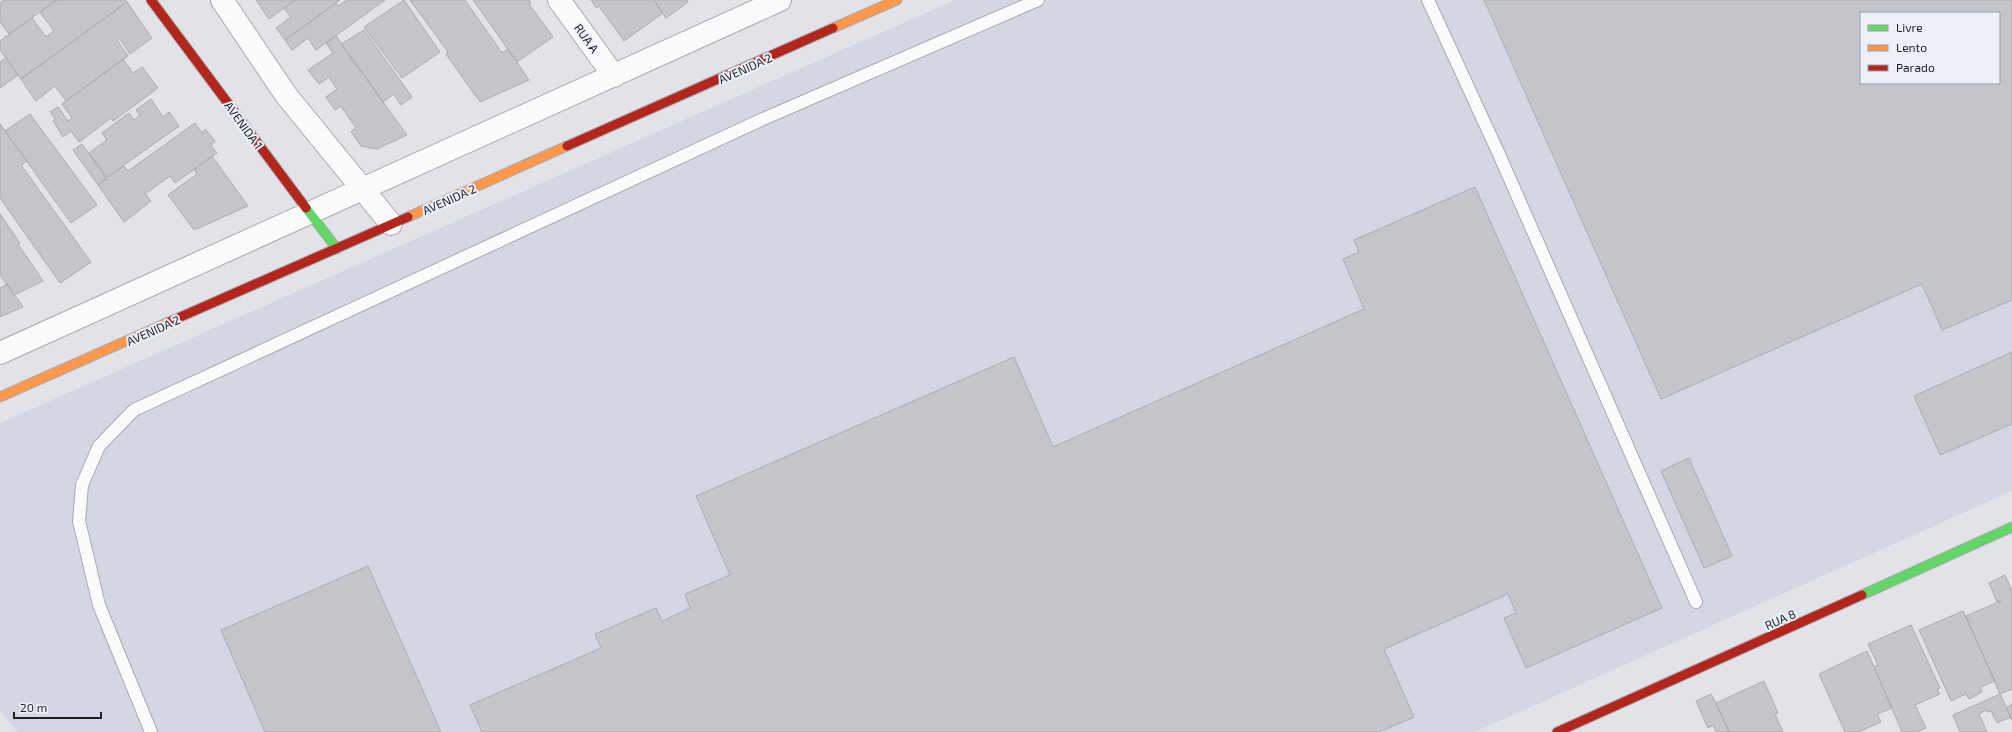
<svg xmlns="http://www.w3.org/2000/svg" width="2012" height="732" font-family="'Exo 2',sans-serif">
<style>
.built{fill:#d4d7e3;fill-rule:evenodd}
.building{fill:#c5c6cb;stroke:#abacb0;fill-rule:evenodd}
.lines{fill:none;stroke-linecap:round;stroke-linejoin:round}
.lane-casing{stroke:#a8a9ac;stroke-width:14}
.street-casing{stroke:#a8a9ac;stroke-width:24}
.fast-casing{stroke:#a8a9ac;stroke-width:11}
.slow-casing{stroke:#a8a9ac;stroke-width:11}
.jam-casing{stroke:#a8a9ac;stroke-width:11}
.lane{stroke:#fbfbfc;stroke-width:12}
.street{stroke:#fbfbfc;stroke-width:22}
.fast{stroke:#63d668;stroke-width:9}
.slow{stroke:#ff974d;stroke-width:9}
.jam{stroke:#b3261e;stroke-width:9}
.labels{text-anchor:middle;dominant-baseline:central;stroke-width:4;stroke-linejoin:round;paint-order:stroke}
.street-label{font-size:12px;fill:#1d1e22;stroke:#ecf0f9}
</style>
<rect width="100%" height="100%" fill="#e2e3e9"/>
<path class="built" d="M 955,0 L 2012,0 L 2012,491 L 1475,732 L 17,732 L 0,710 L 0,423 ZM 1861,13 L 1999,13 L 1999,83 L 1861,83 Z"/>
<path class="building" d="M 4,0 L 57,0 L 9,34 L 0,22 L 0,3 Z
M 57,0 L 125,0 L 127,2 L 21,79 L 0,50 L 0,41 L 32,18 L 46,37 L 54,31 L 40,12 Z
M 256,0 L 295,0 L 269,19 Z
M 295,0 L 340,0 L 285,40 L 276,28 L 291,17 L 284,8 Z
M 347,0 L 385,0 L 316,50 L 308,38 L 292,50 L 285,40 L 336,3 L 338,6 Z
M 404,0 L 440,52 L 402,78 L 364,27 Z
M 410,0 L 465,0 L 502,53 L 508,49 L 529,80 L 480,102 L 446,54 L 448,52 Z
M 473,0 L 529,0 L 531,3 L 529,4 L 553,37 L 517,62 Z
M 591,0 L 654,0 L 663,13 L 624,41 L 599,6 L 596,8 Z
M 654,0 L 687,0 L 688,2 L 666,18 Z
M 1484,0 L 2012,0 L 2012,300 L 1942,330 L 1922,284 L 1661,399 ZM 1861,13 L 1999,13 L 1999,83 L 1861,83 Z
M 127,2 L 152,38 L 130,54 L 119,38 L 117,40 L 128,56 L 66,101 L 55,86 L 36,101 L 21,79 Z
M 364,30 L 412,97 L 401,105 L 394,94 L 383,102 L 341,44 Z
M 336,36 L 391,113 L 407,135 L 377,149 L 361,146 L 351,132 L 356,128 L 341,106 L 335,110 L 326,97 L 337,89 L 329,77 L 319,84 L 308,70 L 333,53 L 326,43 Z
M 6,58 L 18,75 L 0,88 L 0,62 Z
M 123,59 L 133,73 L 142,67 L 158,88 L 113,121 L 111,118 L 79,142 L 71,131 L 63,137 L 53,121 L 55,119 L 50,112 L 58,107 L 68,121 L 72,118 L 62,104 Z
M 151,99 L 163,117 L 169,112 L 179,126 L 107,177 L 89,153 L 107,140 L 102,133 L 129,113 L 134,120 L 140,115 L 136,110 Z
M 30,114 L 97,205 L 71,223 L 5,131 Z
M 195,123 L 202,133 L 205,129 L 215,141 L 211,146 L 217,153 L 175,183 L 170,176 L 145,194 L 151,201 L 124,222 L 98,185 L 124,166 L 128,171 Z
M 0,124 L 27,161 L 21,165 L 91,262 L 60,283 L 0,198 Z
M 82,144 L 106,178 L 98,185 L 73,150 Z
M 212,156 L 248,206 L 194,230 L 168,195 L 197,174 L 194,170 Z
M 1475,187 L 1662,608 L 1526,668 L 1504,618 L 1516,613 L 1508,594 L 1384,649 L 1414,717 L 1379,732 L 482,732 L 470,705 L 601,648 L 595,634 L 656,608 L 662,621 L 690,608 L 685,594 L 730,575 L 696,496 L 1014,357 L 1053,447 L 1364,309 L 1343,259 L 1359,252 L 1354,240 Z
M 0,214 L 20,243 L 18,244 L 43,281 L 14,295 L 0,275 Z
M 7,284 L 23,307 L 0,317 L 0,288 Z
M 2012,352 L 2012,424 L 1940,455 L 1914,396 Z
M 1689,458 L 1732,556 L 1704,568 L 1661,471 Z
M 368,566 L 441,732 L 265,732 L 221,630 Z
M 2005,575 L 2012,591 L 2012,689 L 2000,694 L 1966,616 L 2001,601 L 1997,602 L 1989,583 Z
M 1963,611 L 1995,681 L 1980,687 L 1982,692 L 1969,699 L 1966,694 L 1951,701 L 1919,630 Z
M 1911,625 L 1940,688 L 1937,689 L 1940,694 L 1915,705 L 1926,728 L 1917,732 L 1902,732 L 1874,667 L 1878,665 L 1868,644 Z
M 1867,651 L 1892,708 L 1877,714 L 1881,722 L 1859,732 L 1845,732 L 1819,674 Z
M 1764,681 L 1778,713 L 1775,714 L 1783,732 L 1729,732 L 1716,703 Z
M 1711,694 L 1716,703 L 1729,732 L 1716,732 L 1713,725 L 1708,728 L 1696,701 Z
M 2000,694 L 2011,717 L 1997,723 L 1991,711 L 1987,712 L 1986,710 L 1979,714 L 1987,732 L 1960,732 L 1953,715 Z
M 2012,704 L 2012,720 L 2006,708 Z"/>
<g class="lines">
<g class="lane-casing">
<path id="lane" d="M 1428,0 L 1498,152 L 1696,602
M 151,732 L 99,605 L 79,521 L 82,485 L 99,446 L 134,410 L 763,119 L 1038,0"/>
</g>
<g class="street-casing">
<path id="street" d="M 222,0 L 286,95 L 391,224
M 559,0 L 614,76
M 0,353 L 780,0"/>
</g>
<g class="fast-casing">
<path id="fast" d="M 306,208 L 337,249
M 1862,595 L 2012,527"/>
</g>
<g class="slow-casing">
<path id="slow" d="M 833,28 L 897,0
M 408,217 L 567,146
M 0,397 L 169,322"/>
</g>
<g class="jam-casing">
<path id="jam" d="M 151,0 L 306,208
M 567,146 L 833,28
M 169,322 L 408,217
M 1557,732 L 1862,595"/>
</g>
<use href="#lane" class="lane"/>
<use href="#street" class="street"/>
<use href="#fast" class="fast"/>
<use href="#slow" class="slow"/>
<use href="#jam" class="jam"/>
</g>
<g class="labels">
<g class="street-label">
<text transform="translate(587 38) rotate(54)">RUA A</text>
<text transform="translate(745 68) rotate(-24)">AVENIDA 2</text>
<text transform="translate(244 125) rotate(54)">AVENIDA 1</text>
<text transform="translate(449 199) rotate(-24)">AVENIDA 2</text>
<text transform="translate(153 330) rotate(-24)">AVENIDA 2</text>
<text transform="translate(1780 619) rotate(-24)">RUA 8</text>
</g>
</g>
<rect x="1860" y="12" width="140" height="72" fill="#ecf0f9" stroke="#999ca3"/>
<rect x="1868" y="25" width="20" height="6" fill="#63d668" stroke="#999ca3"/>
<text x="1896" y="32" font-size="12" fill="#1d1e22">Livre</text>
<rect x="1868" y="45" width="20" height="6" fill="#ff974d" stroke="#999ca3"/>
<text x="1896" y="52" font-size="12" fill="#1d1e22">Lento</text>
<rect x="1868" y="65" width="20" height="6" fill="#b3261e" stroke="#999ca3"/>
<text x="1896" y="72" font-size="12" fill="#1d1e22">Parado</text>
<path d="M14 712v6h87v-6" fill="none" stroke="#1d1e22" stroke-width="2"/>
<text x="20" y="712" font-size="12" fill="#1d1e22" stroke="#ecf0f9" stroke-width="3" paint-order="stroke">20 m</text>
</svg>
